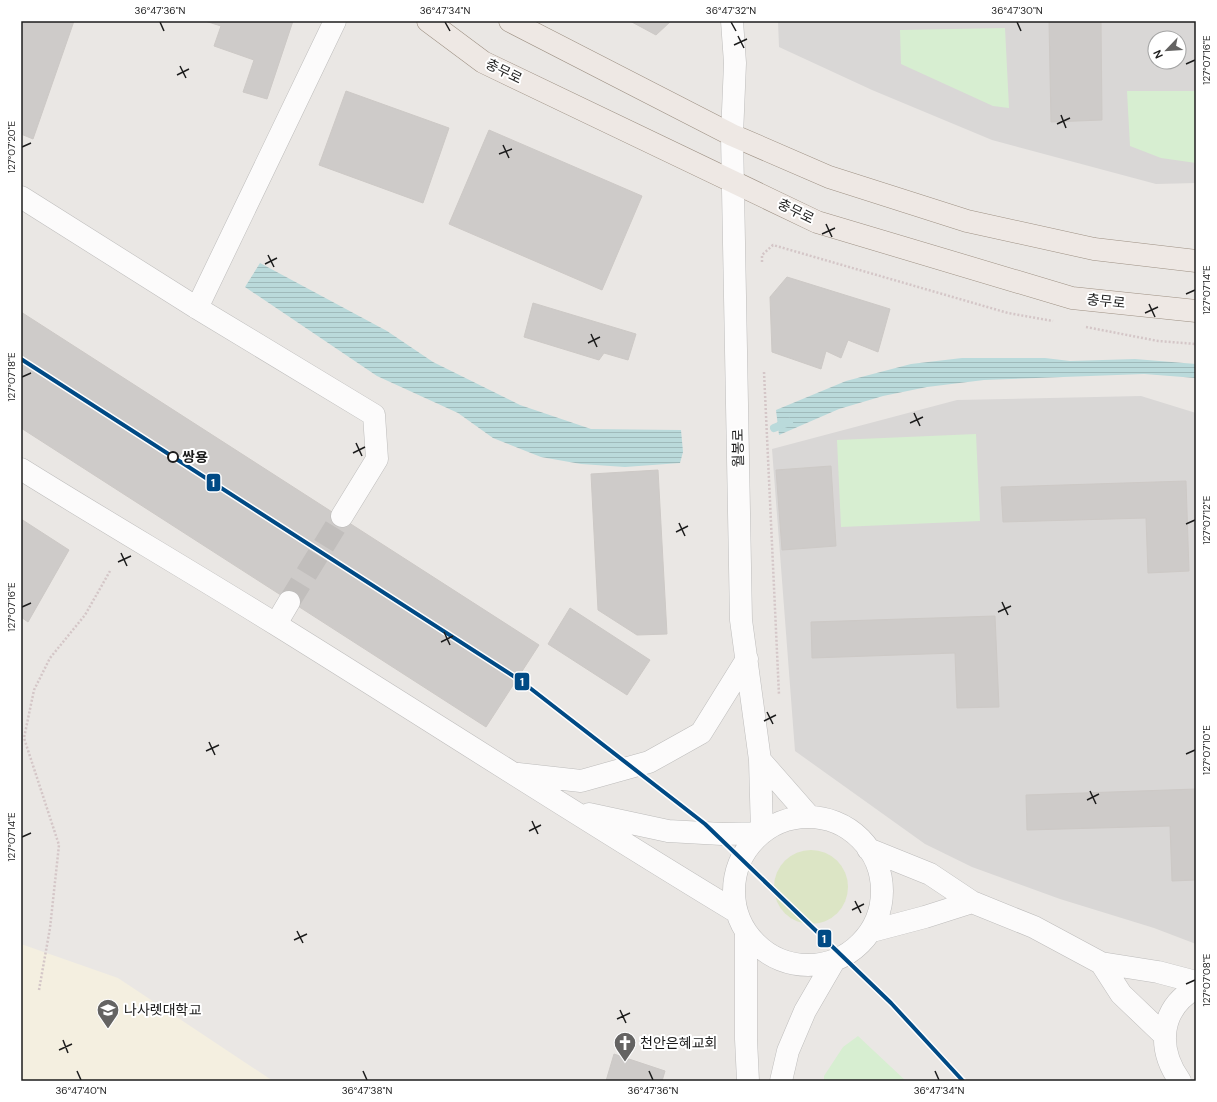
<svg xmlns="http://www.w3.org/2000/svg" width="1217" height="1102" font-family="'DM Sans','Noto Sans KR',sans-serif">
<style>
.residential{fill:#d9d7d6;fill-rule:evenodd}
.education{fill:#f4efe0}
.grass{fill:#dce5c5}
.park{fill:#d7eed1}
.water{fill:url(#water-rules)}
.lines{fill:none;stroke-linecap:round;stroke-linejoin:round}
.stream{stroke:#badadb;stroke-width:8}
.building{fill:#cecbc9;stroke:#cdc9c6}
.minor-tunnel{stroke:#c1bebc;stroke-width:22;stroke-dasharray:22 11;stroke-linecap:butt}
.minor-casing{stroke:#bdbcbb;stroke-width:23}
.major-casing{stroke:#9e9184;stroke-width:23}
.path{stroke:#d4c6c7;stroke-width:2.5;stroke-dasharray:2 2;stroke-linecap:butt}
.minor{stroke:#fcfbfb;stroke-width:22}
.major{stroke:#eee8e4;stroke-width:22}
.metro-1-casing{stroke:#fff;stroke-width:7}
.metro-1{stroke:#004a85;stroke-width:4}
.ticks{fill:none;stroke:#1c1c1c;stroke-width:1.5}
.stop-dot{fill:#fff;stroke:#1c1c1c;stroke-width:2}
.labels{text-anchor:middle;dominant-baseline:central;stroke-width:4;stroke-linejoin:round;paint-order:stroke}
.street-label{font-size:14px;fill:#1c1c1c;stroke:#fff}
.stop-label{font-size:14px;font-weight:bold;fill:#1c1c1c;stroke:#fff;text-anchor:start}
.poi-label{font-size:14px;fill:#1c1c1c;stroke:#fff;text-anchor:start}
.line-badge{stroke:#fff;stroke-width:1.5}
.badge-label{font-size:11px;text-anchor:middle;font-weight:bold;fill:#fff}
.neatline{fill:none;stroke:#1c1c1c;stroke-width:1.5}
.ticks-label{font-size:10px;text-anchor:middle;fill:#1c1c1c}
</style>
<defs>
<pattern id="water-rules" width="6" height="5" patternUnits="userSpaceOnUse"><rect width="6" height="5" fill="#badadb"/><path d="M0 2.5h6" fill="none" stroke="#9fbabb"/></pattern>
</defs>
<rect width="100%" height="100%" fill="#eae7e4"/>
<path class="residential" d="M 778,21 L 1196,21 L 1196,183 L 1156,184 L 992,140 L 872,90 L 779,47 ZM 1155,38 L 1179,38 L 1179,62 L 1155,62 Z
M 1141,396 L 1196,413 L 1196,944 L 1154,928 L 1060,899 L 972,867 L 925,844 L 795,751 L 772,449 L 957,400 Z"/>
<path class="education" d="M 21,944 L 118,978 L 273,1081 L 21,1081 Z"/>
<path class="grass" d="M774 887a37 37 0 1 1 74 0a37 37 0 1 1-74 0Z"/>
<path class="park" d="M 1005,28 L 1009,108 L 993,106 L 901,64 L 900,30 Z
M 1127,91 L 1196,91 L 1196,163 L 1161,158 L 1130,146 Z
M 976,434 L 980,521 L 841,527 L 837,440 Z
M 858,1036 L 906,1081 L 824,1081 L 824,1076 L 843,1047 Z"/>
<path class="water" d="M 260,263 L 387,331 L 433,362 L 520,405 L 591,429 L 681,430 L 683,452 L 680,463 L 625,467 L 581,464 L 541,457 L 493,438 L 458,413 L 377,376 L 245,287 Z
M 962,358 L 1045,358 L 1070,361 L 1135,359 L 1196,364 L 1196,378 L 1144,374 L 984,380 L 927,387 L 883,396 L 839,409 L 779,435 L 776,410 L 846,381 L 911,364 Z"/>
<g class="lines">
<path class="stream" d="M 774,428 L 789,422"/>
</g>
<path class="building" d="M 21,21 L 74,21 L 33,139 L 21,134 Z
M 205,21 L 293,21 L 267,99 L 243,92 L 254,60 L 214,46 L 221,26 Z
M 630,21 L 671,21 L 656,35 Z
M 1049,21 L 1101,21 L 1102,120 L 1051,122 Z
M 346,91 L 449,128 L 423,203 L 319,165 Z
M 489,130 L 642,196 L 602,290 L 449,224 Z
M 787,277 L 890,309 L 878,352 L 848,340 L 841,358 L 826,351 L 821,369 L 772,352 L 770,297 Z
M 533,303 L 636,334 L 628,360 L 604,353 L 599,360 L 524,337 Z
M 21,312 L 539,645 L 486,727 L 21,428 Z
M 831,466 L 836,546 L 782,550 L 776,470 Z
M 658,470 L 667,634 L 637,635 L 598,610 L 591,474 Z
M 1186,481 L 1189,571 L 1148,573 L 1146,518 L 1003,522 L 1001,487 Z
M 21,519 L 69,550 L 28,622 L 21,617 Z
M 570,608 L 650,660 L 627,695 L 548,644 Z
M 995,616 L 999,707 L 957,708 L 955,653 L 812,658 L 811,622 Z
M 1196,789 L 1196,880 L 1172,881 L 1170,826 L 1027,830 L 1026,795 Z
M 614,1054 L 665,1071 L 662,1081 L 606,1081 Z"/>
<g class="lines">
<path class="minor-tunnel" d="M 289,602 L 342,516"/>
<g class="minor-casing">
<path id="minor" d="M 732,21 L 735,63 L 732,135 L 741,620 L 760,760 L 762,833
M 21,197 L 197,308 L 374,415 L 377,459 L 342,516
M 197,308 L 335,21
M 21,469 C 106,522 192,572 277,625 C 430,720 581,818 735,911
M 276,624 L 289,602
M 760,760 L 810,817
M 518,774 L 581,781 L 649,762 L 701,733 L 747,659
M 589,814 L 668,831 L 722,834 L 762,833
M734 891a74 74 0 1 1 148 0a74 74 0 1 1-148 0Z
M 868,849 L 930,874 L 972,902 L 1034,927 L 1101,963 L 1158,972 L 1196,982
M 872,931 L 925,917 L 972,902
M 746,934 L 746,1039 L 748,1081
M 1101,963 L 1121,994 L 1165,1036
M 781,1081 L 788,1051 L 805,1011 L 834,961
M 1180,1081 C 1157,1049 1159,1009 1196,988"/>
</g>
<g class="major-casing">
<path id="major" d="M 428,21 L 483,62 L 817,222 L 1072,298 L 1196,311
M 510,21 L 732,135 L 829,177 L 967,221 L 1094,249 L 1196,261"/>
</g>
<path class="path" d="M 762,262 L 762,255 L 773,245 L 1008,313 L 1053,321
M 1086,327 L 1158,341 L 1196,344
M 764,372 L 779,695
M 39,990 L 50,928 L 59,845 L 24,738 L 34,690 L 50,658 L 85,615 L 110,571"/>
<use href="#minor" class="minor"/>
<use href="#major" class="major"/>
<g class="metro-1-casing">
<path id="metro-1" d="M 21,359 L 521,681 L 705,824 L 891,1003 L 963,1081"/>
</g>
<use href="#metro-1" class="metro-1"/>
</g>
<path class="ticks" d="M 160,22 L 164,31M 445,22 L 450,31M 731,22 L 736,31M 1017,22 L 1021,31M 738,36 L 744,48M 734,45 L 747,39M 1186,64 L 1195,60M 180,66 L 186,78M 177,75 L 189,69M 1061,115 L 1066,128M 1057,124 L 1070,118M 503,145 L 509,158M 22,147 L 31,143M 499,154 L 512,149M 826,224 L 832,237M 822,234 L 835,228M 268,255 L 274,267M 265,264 L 277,258M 1186,294 L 1195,290M 1149,304 L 1155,317M 1145,313 L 1158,307M 591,334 L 597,347M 588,343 L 600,337M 22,377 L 31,373M 914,413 L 920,426M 910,423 L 923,417M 356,443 L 362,456M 353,453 L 365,447M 679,523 L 685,536M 1186,524 L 1195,520M 676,532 L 688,526M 121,553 L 127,566M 118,562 L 131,556M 1002,602 L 1008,615M 22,607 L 31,603M 998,612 L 1011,606M 444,632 L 450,645M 441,642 L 453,636M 767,712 L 773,724M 764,721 L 776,715M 209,742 L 215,755M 206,751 L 219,745M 1186,754 L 1195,750M 1090,791 L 1096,804M 1087,800 L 1099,794M 532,821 L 538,834M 529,831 L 541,825M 22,837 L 31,833M 855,901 L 861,913M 852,910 L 864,904M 297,931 L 303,943M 294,940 L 307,934M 1186,984 L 1195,980M 620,1010 L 626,1023M 617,1019 L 630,1013M 63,1040 L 68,1053M 59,1050 L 72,1044M 77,1071 L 81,1080M 363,1071 L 367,1080M 649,1071 L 653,1080M 935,1071 L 939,1080"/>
<defs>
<g id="university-pin" transform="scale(1.15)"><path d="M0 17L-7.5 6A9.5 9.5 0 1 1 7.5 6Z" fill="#646362" stroke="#fff"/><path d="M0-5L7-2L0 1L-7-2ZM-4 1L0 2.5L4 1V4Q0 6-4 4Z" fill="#fff"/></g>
<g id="church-pin" transform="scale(1.15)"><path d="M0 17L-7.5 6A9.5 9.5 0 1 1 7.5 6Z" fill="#646362" stroke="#fff"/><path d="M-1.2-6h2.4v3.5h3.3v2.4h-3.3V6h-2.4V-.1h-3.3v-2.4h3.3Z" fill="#fff"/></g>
</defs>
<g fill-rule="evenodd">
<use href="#university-pin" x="108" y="1010"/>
<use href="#church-pin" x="625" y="1043"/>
</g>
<circle class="stop-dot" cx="173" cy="457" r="5"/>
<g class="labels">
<g class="street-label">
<text transform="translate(504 71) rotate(26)">충무로</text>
<text transform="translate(796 211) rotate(26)">충무로</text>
<text transform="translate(1106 301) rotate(6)">충무로</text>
<text transform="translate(738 448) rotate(-91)">월봉로</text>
</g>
<g class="stop-label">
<text x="182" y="457">쌍용</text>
</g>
<g class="poi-label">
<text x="124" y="1010">나사렛대학교</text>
<text x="640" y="1043">천안은혜교회</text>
</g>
</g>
<g class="line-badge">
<rect x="206" y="473" width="15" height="19" rx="4" fill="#004a85"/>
<rect x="514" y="672" width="16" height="19" rx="4" fill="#004a85"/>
<rect x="817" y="929" width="15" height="19" rx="4" fill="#004a85"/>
</g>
<g class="badge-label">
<text x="213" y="487">1</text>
<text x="522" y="686">1</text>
<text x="824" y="943">1</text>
</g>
<rect width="1217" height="1102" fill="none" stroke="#ffffff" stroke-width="44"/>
<g transform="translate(1167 50) rotate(245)"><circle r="19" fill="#ffffff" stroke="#a4a4a4"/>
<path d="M0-3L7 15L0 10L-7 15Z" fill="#646362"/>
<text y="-6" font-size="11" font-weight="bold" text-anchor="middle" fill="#1c1c1c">N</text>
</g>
<rect x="22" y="22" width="1173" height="1058" class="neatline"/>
<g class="ticks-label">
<text x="160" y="14">36°47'36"N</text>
<text x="445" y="14">36°47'34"N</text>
<text x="731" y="14">36°47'32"N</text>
<text x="1017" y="14">36°47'30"N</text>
<text transform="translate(1206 60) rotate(-90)" y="4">127°07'16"E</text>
<text transform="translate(11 147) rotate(-90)" y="4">127°07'20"E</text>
<text transform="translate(1206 290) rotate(-90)" y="4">127°07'14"E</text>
<text transform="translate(11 377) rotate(-90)" y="4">127°07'18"E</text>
<text transform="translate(1206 520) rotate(-90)" y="4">127°07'12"E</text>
<text transform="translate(11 607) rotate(-90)" y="4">127°07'16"E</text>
<text transform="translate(1206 750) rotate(-90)" y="4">127°07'10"E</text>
<text transform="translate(11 837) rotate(-90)" y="4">127°07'14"E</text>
<text transform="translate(1206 980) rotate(-90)" y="4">127°07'08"E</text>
<text x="81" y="1094">36°47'40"N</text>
<text x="367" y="1094">36°47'38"N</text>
<text x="653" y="1094">36°47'36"N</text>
<text x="939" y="1094">36°47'34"N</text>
</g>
</svg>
